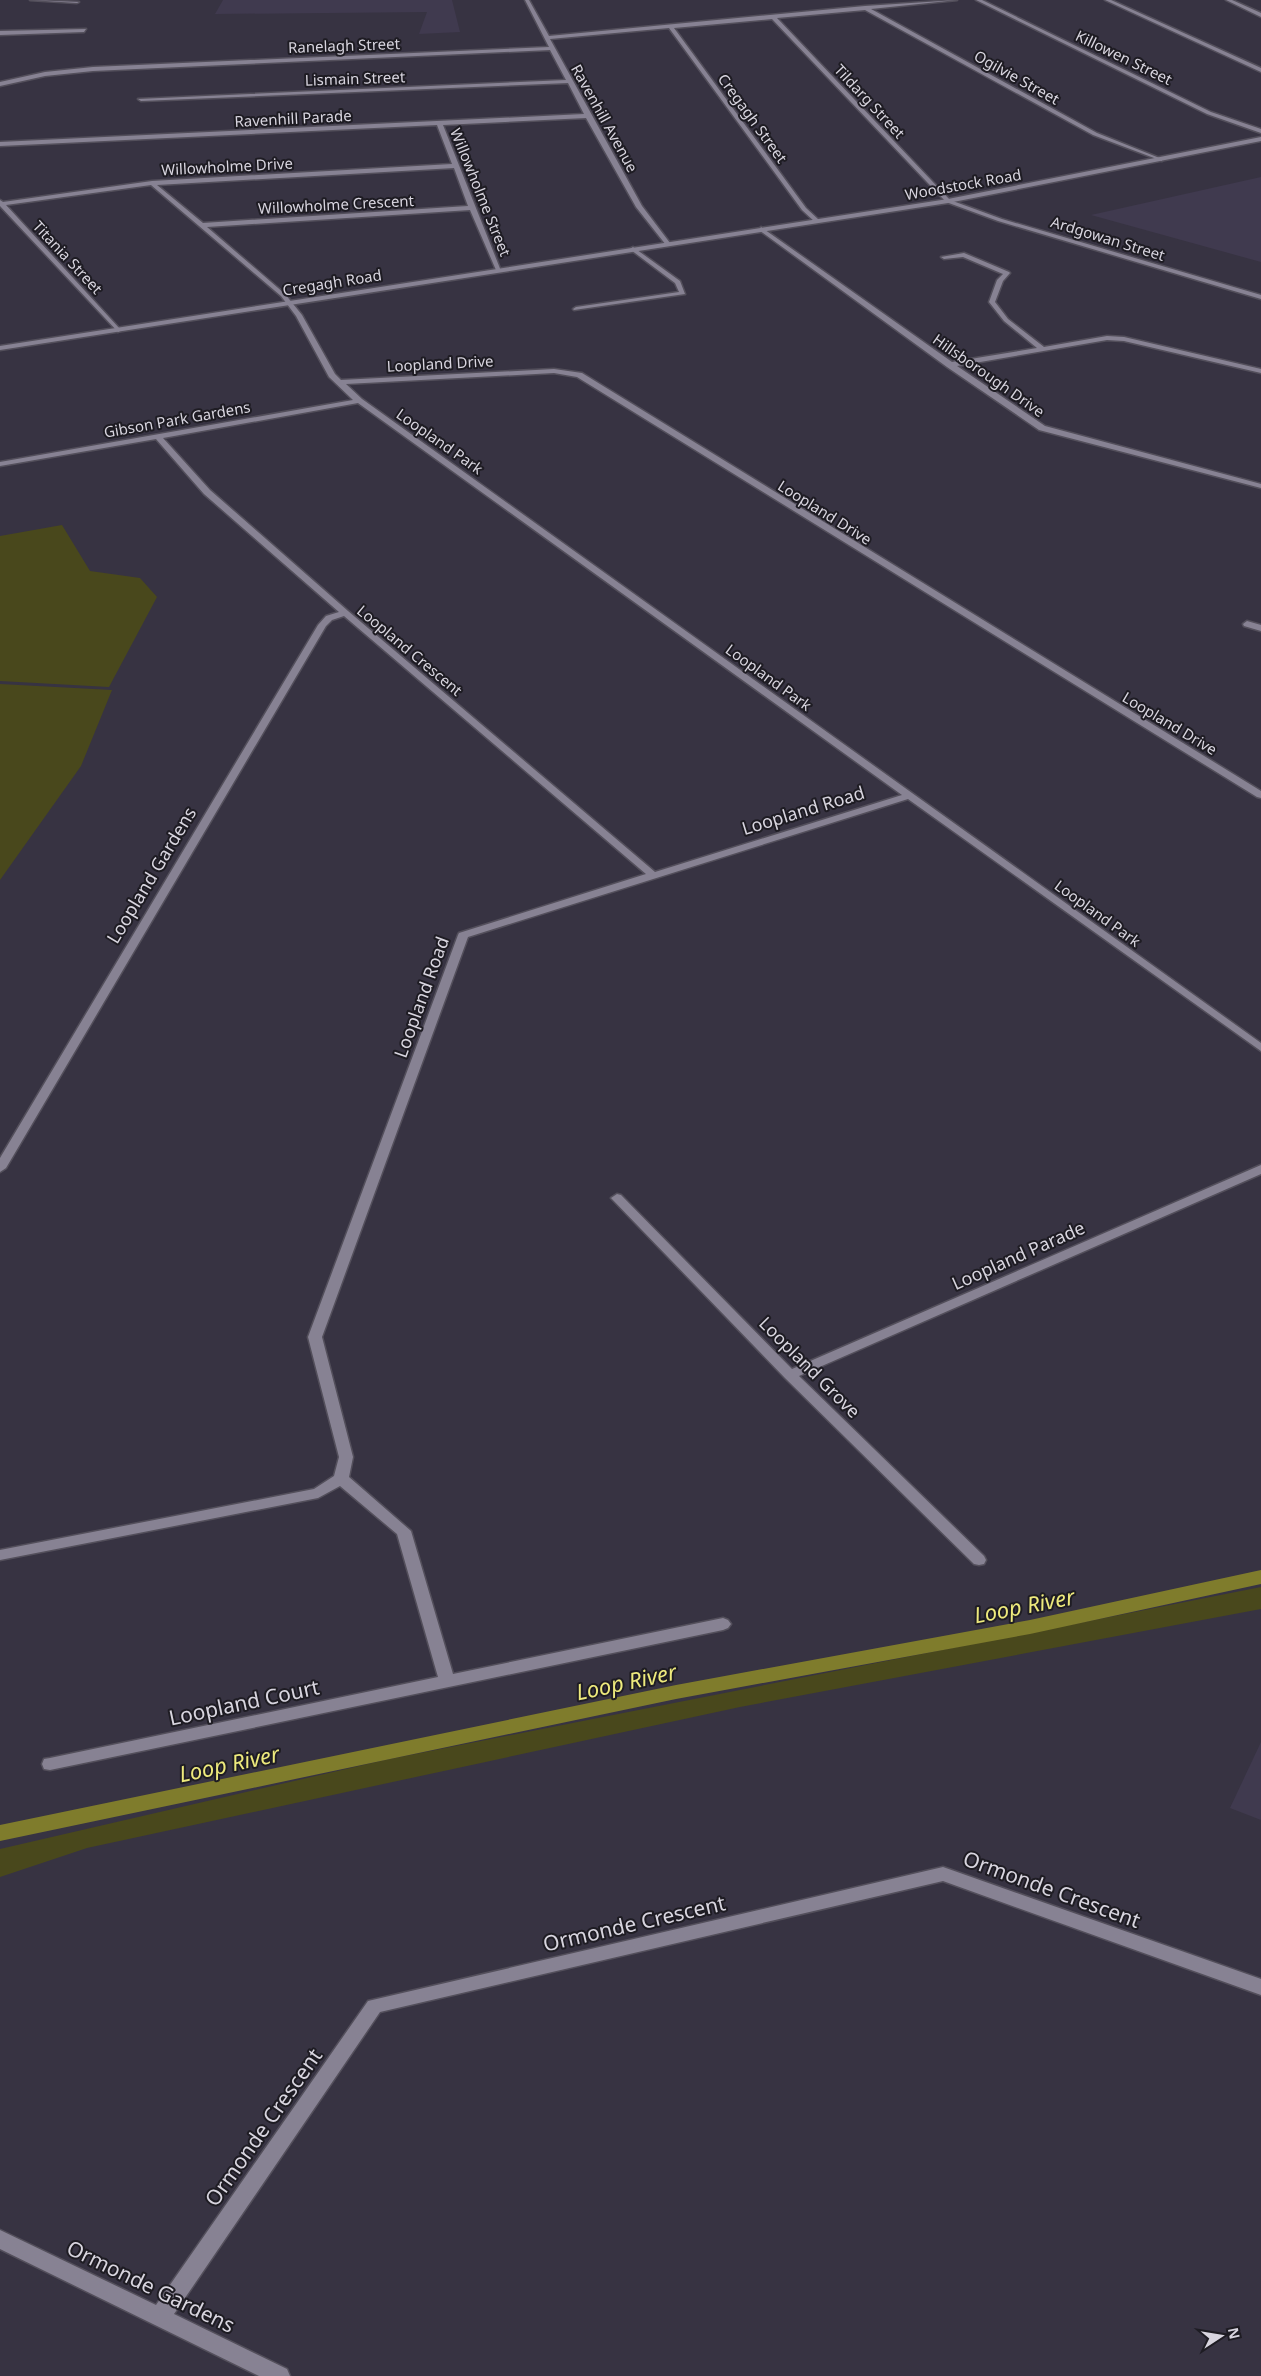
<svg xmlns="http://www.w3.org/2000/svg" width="1261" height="2376" font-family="'Noto Sans',sans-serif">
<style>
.built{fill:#403a4f}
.green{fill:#49481c}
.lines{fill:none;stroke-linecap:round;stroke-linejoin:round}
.stream{fill:#7f7c2c;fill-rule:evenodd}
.street-casing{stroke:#534f5b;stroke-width:3}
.secondary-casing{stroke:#534f5b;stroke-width:3}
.street{fill:#878293;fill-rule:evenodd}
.secondary{fill:#878293;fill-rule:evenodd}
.labels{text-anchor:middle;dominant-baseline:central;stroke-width:4;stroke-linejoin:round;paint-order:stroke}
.far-street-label{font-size:15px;fill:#d8d5df;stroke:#1e1c23}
.street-label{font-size:18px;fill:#d8d5df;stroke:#1e1c23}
.near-street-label{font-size:21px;fill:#d8d5df;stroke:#1e1c23}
.near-water-label{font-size:22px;font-style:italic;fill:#eeea7d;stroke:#1e1c23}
</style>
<rect width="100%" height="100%" fill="#373342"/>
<path class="built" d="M 223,0 L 452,0 L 460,32 L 419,34 L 427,12 L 215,14 Z
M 1261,177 L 1261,262 L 1091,215 Z
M 1261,1742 L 1261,1820 L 1230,1808 Z"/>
<path class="green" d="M 62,525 L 90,571 L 140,578 L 157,597 L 109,687 L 0,681 L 0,536 Z
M 0,684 L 112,690 L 81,766 L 0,880 Z
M 1261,1587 L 1261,1609 L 740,1707 L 87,1848 L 0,1877 L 0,1849 L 385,1760 Z"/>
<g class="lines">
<path class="stream" d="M 1261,1570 L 1261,1584 L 1030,1634 L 676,1699 L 0,1841 L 0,1825 L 676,1685 L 1030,1620 Z"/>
<g class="street-casing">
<path id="street" d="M 30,0 L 79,2 L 77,3 Z
M 525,0 L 529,0 L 549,36 L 865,6 L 957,0 L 871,9 L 1097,133 L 1162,159 L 1162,161 L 1093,135 L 865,10 L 777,18 L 950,200 L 1002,219 L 1261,295 L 1261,299 L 998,221 L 946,202 L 772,19 L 674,28 L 806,208 L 819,220 L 819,222 L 815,222 L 802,210 L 669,28 L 550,39 L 642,206 L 670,243 L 670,245 L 666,245 L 636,207 L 586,118 L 443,125 L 501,271 L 496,270 L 470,210 L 207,227 L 285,294 L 302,315 L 335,374 L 341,380 L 554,369 L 582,373 L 1261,791 L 1261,798 L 1257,797 L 577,377 L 554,373 L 346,384 L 362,399 L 1261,1043 L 1261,1051 L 908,799 L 468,937 L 322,1337 L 353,1457 L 349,1477 L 411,1531 L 453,1674 L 723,1618 L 728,1620 L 731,1624 L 728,1628 L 723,1630 L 50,1770 L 44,1769 L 42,1764 L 44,1759 L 50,1758 L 438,1677 L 397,1534 L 340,1486 L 318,1498 L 0,1560 L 0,1550 L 314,1489 L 334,1476 L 339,1457 L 308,1337 L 458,935 L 459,933 L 646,874 L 344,616 L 332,620 L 326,626 L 6,1168 L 0,1172 L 0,1158 L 318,625 L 326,616 L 339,612 L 204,494 L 156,439 L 0,466 L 0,462 L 353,400 L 329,377 L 296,316 L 281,296 L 151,185 L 6,205 L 120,329 L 120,331 L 118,332 L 0,206 L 0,200 L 3,202 L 152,181 L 452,164 L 437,125 L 0,146 L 0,142 L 584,114 L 568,83 L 141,101 L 138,99 L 566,80 L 550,50 L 93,71 L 45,76 L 0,86 L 0,82 L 45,72 L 93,67 L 549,47 ZM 454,168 L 468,206 L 203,223 L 157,185 ZM 358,403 L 902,795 L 655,872 L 348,611 L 210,490 L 163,438 Z
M 976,0 L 982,0 L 1211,112 L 1261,129 L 1261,133 L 1207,114 Z
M 1105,0 L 1111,0 L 1261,68 L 1261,72 Z
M 1226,0 L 1232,0 L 1261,13 L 1261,17 Z
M 86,29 L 84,32 L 0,35 L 0,31 Z
M 761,227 L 952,362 L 1037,348 L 1004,321 L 989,302 L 997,280 L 1003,274 L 963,257 L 944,259 L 941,257 L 964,253 L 1009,272 L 1010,273 L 1003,281 L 995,302 L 1008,319 L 1044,347 L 1107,336 L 1124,337 L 1261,369 L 1261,373 L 1124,341 L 1107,340 L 957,366 L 1045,426 L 1261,484 L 1261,488 L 1039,430 L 947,367 L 759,230 Z
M 633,247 L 680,281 L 685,294 L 574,310 L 573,309 L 576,307 L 679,292 L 675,283 L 631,250 L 630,249 Z
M 1247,621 L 1261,625 L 1261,631 L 1244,626 L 1243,624 Z
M 1261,1165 L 1261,1174 L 799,1376 L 984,1556 L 986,1560 L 984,1564 L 979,1565 L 974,1564 L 785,1378 L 611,1198 L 617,1194 L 621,1195 L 792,1369 Z
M 943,1867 L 1261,1979 L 1261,1995 L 943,1881 L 380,2012 L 174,2314 L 287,2369 L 290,2376 L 259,2376 L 0,2249 L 0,2230 L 156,2305 L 368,2001 Z"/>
</g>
<g class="secondary-casing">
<path id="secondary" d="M 1261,137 L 1261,141 L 948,203 L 0,350 L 0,346 L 948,199 Z"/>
</g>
<use href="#street" class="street"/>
<use href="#secondary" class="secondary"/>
</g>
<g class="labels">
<g class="far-street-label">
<text transform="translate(344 45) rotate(-2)">Ranelagh Street</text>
<text transform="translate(1124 57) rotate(26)">Killowen Street</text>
<text transform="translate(1017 77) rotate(29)">Ogilvie Street</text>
<text transform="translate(355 78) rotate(-2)">Lismain Street</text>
<text transform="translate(870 101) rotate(47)">Tildarg Street</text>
<text transform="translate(293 118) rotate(-3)">Ravenhill Parade</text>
<text transform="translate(605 118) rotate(61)">Ravenhill Avenue</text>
<text transform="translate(753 118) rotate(54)">Cregagh Street</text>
<text transform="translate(227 166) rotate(-3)">Willowholme Drive</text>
<text transform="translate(963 184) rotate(-10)">Woodstock Road</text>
<text transform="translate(481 192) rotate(68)">Willowholme Street</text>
<text transform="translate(336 204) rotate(-3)">Willowholme Crescent</text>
<text transform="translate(1108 238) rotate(17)">Ardgowan Street</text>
<text transform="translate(68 257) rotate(47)">Titania Street</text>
<text transform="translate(332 282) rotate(-9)">Cregagh Road</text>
<text transform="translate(440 363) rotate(-3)">Loopland Drive</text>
<text transform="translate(989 375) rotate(35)">Hillsborough Drive</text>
<text transform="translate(177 419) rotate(-10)">Gibson Park Gardens</text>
<text transform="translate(440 441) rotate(35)">Loopland Park</text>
<text transform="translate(825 512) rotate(32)">Loopland Drive</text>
<text transform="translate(410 650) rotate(40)">Loopland Crescent</text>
<text transform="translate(769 677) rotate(36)">Loopland Park</text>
<text transform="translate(1170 723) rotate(31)">Loopland Drive</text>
<text transform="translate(1098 913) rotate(36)">Loopland Park</text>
</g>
<g class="street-label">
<text transform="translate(803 810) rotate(-17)">Loopland Road</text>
<text transform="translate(151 875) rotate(-59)">Loopland Gardens</text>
<text transform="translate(421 997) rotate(-70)">Loopland Road</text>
<text transform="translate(1018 1255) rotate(-24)">Loopland Parade</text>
<text transform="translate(810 1367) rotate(45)">Loopland Grove</text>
</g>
<g class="near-street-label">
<text transform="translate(244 1702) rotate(-12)">Loopland Court</text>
<text transform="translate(1052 1889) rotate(20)">Ormonde Crescent</text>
<text transform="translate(634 1923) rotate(-13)">Ormonde Crescent</text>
<text transform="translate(263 2127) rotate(-55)">Ormonde Crescent</text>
<text transform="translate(151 2286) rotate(26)">Ormonde Gardens</text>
</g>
<g class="near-water-label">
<text transform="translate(1024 1605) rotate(-11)">Loop River</text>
<text transform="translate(626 1681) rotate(-12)">Loop River</text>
<text transform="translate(229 1763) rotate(-12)">Loop River</text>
</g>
</g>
<g transform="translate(1221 2336) rotate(78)" stroke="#1e1c23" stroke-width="4" paint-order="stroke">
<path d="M0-4L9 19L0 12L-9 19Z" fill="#d8d5df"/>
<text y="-8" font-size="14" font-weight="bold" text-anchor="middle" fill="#d8d5df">N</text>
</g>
</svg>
